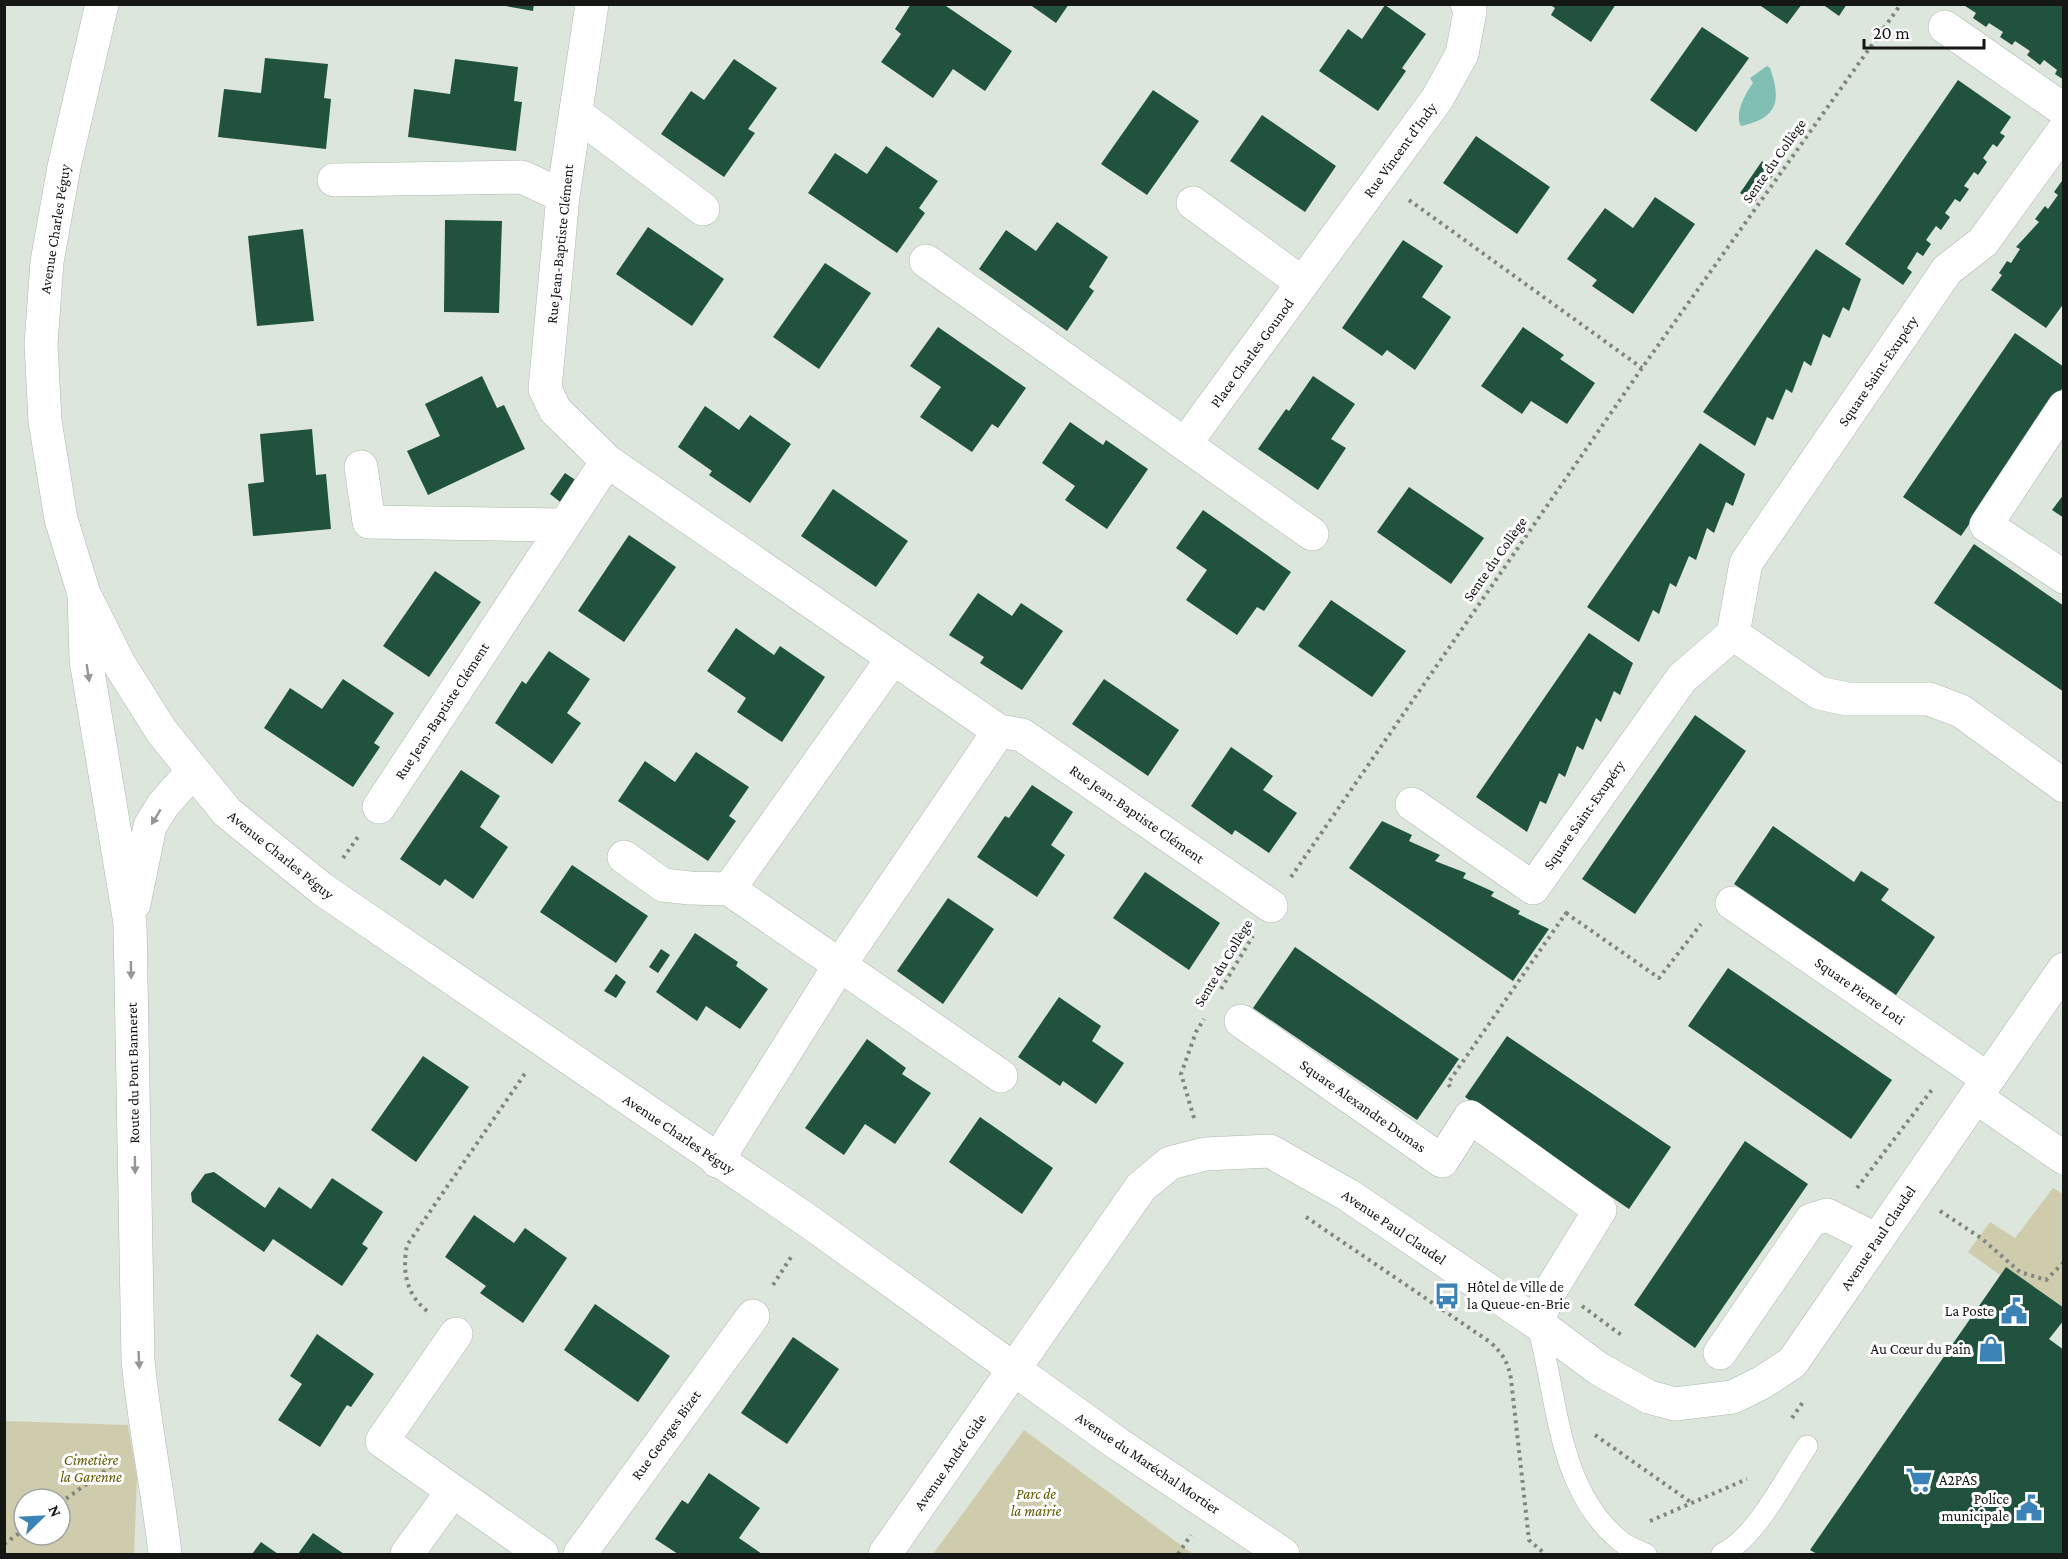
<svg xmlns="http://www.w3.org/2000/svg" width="2068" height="1559" font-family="'Crimson Pro',serif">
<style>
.green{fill:#ceccad;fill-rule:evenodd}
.water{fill:#81bfb5}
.building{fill:#20523e}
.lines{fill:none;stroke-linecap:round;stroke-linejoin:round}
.service-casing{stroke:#aeb7ae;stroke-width:22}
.minor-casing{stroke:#aeb7ae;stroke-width:34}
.tertiary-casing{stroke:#aeb7ae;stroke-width:34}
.path{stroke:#80867f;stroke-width:4;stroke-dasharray:3 4.5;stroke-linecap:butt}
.service{stroke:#fff;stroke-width:21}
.minor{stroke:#fff;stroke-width:33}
.tertiary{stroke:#fff;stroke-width:33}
.oneway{fill:#959795}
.labels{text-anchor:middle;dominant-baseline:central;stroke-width:6;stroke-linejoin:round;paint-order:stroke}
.street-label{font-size:15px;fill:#141713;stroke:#fff}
.poi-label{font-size:15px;fill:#141713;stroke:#fff;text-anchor:end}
.park-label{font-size:15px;font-style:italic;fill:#615a05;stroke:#fff}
</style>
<rect width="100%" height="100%" fill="#dde6dc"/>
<path class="green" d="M 2053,1188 L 2063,1194 L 2063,1308 L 2006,1267 L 2000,1275 L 1968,1252 L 1990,1222 L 2015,1238 Z
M 5,1421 L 128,1425 L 137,1478 L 134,1554 L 5,1554 ZM 24,1499 L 60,1499 L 60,1535 L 24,1535 Z
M 1024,1430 L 1193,1554 L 933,1554 Z"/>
<path class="water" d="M 1767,66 L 1770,68 C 1782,102 1777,118 1741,126 C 1734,114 1745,94 1753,83 L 1750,78 Z"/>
<path class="building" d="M 495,4 L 534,4 L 533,11 Z
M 911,4 L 943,4 L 1012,51 L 985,91 L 953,69 L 933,98 L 881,62 L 901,34 L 895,29 Z
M 1029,4 L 1069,4 L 1056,23 Z
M 1549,4 L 1616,4 L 1591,42 L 1551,15 L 1555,8 Z
M 1758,4 L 1802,4 L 1787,24 Z
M 1822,4 L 1847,4 L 1839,16 Z
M 1962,4 L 2064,4 L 2064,80 L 2055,74 L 2057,70 L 2044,60 L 2040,65 L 2027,55 L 2030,51 L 2015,41 L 2012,45 L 2000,37 L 2003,32 L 1989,23 L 1986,27 L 1973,18 L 1976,13 Z
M 1385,5 L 1426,34 L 1402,68 L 1406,71 L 1378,111 L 1319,71 L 1348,29 L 1362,39 Z
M 1702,27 L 1749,58 L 1696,132 L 1650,100 Z
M 265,58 L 328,64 L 324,98 L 331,99 L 326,149 L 218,137 L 224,89 L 261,93 Z
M 455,59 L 518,67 L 514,101 L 522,102 L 516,151 L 408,137 L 414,89 L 450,94 Z
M 734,59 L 777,88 L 748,129 L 755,133 L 724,177 L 661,134 L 691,91 L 704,100 Z
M 1958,80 L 2011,117 L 2000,133 L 2005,136 L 1997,147 L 1993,144 L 1983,158 L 1987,162 L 1978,175 L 1974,172 L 1964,186 L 1969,189 L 1960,202 L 1955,199 L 1945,213 L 1950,217 L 1941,230 L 1936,226 L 1926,240 L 1931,244 L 1923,256 L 1917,252 L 1907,268 L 1912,272 L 1903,285 L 1845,244 Z
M 1153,90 L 1199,121 L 1147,195 L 1101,164 Z
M 1262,115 L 1336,166 L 1305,212 L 1230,161 Z
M 1476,136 L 1550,187 L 1517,234 L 1443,183 Z
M 886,146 L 938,181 L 919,208 L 925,213 L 897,253 L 808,193 L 835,153 L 867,174 Z
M 1762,161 L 1776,171 L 1755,202 L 1740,193 Z
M 2064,178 L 2064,303 L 2046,328 L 1991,290 L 2002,275 L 1999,273 L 2007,261 L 2011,263 L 2020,249 L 2016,247 L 2039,222 L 2035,219 L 2045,206 L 2048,209 L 2058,195 L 2054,192 Z
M 1655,197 L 1695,224 L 1633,314 L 1592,286 L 1597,280 L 1567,259 L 1605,208 L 1633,228 Z
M 445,220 L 502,221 L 499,313 L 444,312 Z
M 1057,222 L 1108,257 L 1089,287 L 1094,291 L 1067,331 L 979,269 L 1006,230 L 1036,251 Z
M 648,227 L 724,279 L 692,326 L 616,274 Z
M 303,229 L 314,321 L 257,326 L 248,236 Z
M 1403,240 L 1443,266 L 1422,297 L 1451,317 L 1415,370 L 1387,350 L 1382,356 L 1342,328 Z
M 1816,249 L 1861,279 L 1849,311 L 1843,307 L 1830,338 L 1823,334 L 1811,366 L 1804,361 L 1792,393 L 1786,389 L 1773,420 L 1767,417 L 1755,446 L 1703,412 Z
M 825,263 L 871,293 L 819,369 L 773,337 Z
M 938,327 L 1026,388 L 998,428 L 992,424 L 972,452 L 920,417 L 941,387 L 910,366 Z
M 1523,327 L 1564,355 L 1560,359 L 1595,383 L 1567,424 L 1531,401 L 1522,414 L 1481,386 Z
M 2015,333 L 2064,367 L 2064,386 L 1961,536 L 1903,497 Z
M 482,376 L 497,408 L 504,405 L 525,449 L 428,495 L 407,451 L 440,436 L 425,404 Z
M 1313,376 L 1355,404 L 1331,439 L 1346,448 L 1318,490 L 1258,449 L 1286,409 L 1289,411 Z
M 705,406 L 739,430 L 750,415 L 791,444 L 750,503 L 709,475 L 712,471 L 678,447 Z
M 1070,422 L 1103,445 L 1106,440 L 1148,469 L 1107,529 L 1065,500 L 1075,486 L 1042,463 Z
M 312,429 L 316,475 L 326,474 L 331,529 L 253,536 L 248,484 L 264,482 L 260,434 Z
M 1700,443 L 1745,474 L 1733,506 L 1726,502 L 1714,533 L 1707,528 L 1696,560 L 1689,556 L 1676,587 L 1670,583 L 1659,614 L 1653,610 L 1639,642 L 1587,607 Z
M 565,473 L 580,483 L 564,505 L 550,494 Z
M 1409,487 L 1484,538 L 1451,584 L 1377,532 Z
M 833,489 L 908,541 L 876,587 L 801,536 Z
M 2064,494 L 2064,518 L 2052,510 Z
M 1203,510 L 1291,572 L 1264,611 L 1257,607 L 1237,635 L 1186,600 L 1207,570 L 1176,548 Z
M 629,535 L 676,567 L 624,642 L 578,611 Z
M 1974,544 L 2064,606 L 2064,692 L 1934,603 Z
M 435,571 L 481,602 L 429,677 L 383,646 Z
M 978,593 L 1012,616 L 1021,603 L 1063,631 L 1022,690 L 980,663 L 984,657 L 949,635 Z
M 1331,600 L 1406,651 L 1372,697 L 1298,646 Z
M 736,628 L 774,655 L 780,646 L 825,677 L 782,742 L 737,712 L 746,698 L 707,671 Z
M 1589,633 L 1633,663 L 1620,695 L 1614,691 L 1601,722 L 1596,718 L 1583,750 L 1577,746 L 1565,777 L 1559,773 L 1546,804 L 1540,801 L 1527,832 L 1476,797 Z
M 549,651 L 590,679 L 567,713 L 581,723 L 552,764 L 495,723 L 522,681 L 526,684 Z
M 343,679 L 394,713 L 374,743 L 380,747 L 353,787 L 264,728 L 290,688 L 322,709 Z
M 1104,679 L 1179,730 L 1148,776 L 1072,724 Z
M 1695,715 L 1746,751 L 1635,914 L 1582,879 Z
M 1231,747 L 1273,776 L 1263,790 L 1297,813 L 1269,853 L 1235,830 L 1232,835 L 1191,806 Z
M 696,752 L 749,787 L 729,816 L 736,821 L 708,861 L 618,801 L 645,761 L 675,782 Z
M 461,770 L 500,796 L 480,827 L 508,847 L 473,899 L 445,879 L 440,886 L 400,859 Z
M 1032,785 L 1073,812 L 1051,845 L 1065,855 L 1037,897 L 977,857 L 1005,816 L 1009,818 Z
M 1382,821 L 1412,835 L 1409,841 L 1440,855 L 1435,861 L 1466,873 L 1463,878 L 1494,892 L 1491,896 L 1520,911 L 1518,914 L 1549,929 L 1513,981 L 1349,868 Z
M 1773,826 L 1854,882 L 1861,871 L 1889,889 L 1881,900 L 1935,937 L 1896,995 L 1734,884 Z
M 572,865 L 648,916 L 616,963 L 540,912 Z
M 1145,872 L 1220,923 L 1189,970 L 1113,918 Z
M 948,898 L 994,929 L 943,1004 L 897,971 Z
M 695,933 L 738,962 L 736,966 L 768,989 L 740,1029 L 706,1006 L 697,1021 L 656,992 Z
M 1295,947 L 1459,1059 L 1417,1120 L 1253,1008 Z
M 661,949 L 670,955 L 658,973 L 649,967 Z
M 1728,968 L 1892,1080 L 1851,1139 L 1688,1026 Z
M 616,974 L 626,982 L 616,998 L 604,991 Z
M 1059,997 L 1101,1026 L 1092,1041 L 1124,1063 L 1096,1104 L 1063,1081 L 1060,1086 L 1018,1057 Z
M 1507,1036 L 1671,1147 L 1629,1209 L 1465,1097 Z
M 867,1039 L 906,1068 L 902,1074 L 931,1093 L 895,1144 L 865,1124 L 844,1155 L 805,1128 Z
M 423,1056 L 469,1087 L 416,1162 L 371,1130 Z
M 980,1117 L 1053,1168 L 1022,1214 L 949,1162 Z
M 1745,1141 L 1808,1184 L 1695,1348 L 1634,1305 Z
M 214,1172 L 265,1208 L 279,1187 L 311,1209 L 332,1178 L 383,1212 L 362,1244 L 368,1248 L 342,1286 L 273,1239 L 264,1252 L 192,1202 L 191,1193 L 205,1174 Z
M 474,1215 L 514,1243 L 525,1228 L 567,1258 L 523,1323 L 480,1293 L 486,1286 L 445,1257 Z
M 2006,1267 L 2064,1308 L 2064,1320 L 2049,1339 L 2064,1350 L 2064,1554 L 1817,1554 L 1810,1550 Z
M 595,1304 L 670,1356 L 638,1402 L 564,1350 Z
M 317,1334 L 374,1374 L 351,1407 L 347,1405 L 320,1447 L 278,1420 L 302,1384 L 290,1376 Z
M 793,1337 L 839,1369 L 787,1444 L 741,1413 Z
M 709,1473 L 760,1508 L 739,1538 L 762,1554 L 678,1554 L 655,1539 L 682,1500 L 688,1504 Z
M 313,1533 L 344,1554 L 298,1554 Z
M 261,1542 L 278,1554 L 252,1554 Z"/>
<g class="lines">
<g class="service-casing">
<path id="service" d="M 1537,1323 C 1558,1396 1556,1486 1618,1539 C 1625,1546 1637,1550 1646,1554
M 1722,1554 C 1757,1537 1785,1478 1807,1446"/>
</g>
<g class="minor-casing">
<path id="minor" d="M 592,4 L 563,196 L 545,389 L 555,410 L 607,461 L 999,731 L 1022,735 L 1271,906
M 1945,27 L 2064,110
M 577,114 L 703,209
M 334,180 L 522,177 L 563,196
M 1193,203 L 1302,283
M 926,261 L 1312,534
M 2064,407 L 1986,525 L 2064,577
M 1185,444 L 1437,99 L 1462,54 L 1470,11 L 1467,4
M 361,467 L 369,522 L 565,525
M 84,594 L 86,660 L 130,923 L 138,1360 C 144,1425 158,1489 165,1554
M 1733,634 L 1819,693 L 1847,699 L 1929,699 L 1961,711 L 2064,786
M 893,658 L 729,889 L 1001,1076
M 1412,804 L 1533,888 L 1682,678 L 1733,634 L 1746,563 L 1947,270 L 1983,242 L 2064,130
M 379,807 L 607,461
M 624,857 L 663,885 L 690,888 L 729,889
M 1732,903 L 1988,1079
M 134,904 L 150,826 L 163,805 L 192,772
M 1241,1021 L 1442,1161 L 1470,1117 L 1600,1210 L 1550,1291 L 1537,1323
M 1976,1097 L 2064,1158
M 717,1161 L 839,966 L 999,731
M 456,1334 L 382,1441 L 542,1554
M 1720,1353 L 1811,1220 L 1827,1215 L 1877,1240
M 407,1554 L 452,1492
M 580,1554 L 753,1316"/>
</g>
<g class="tertiary-casing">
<path id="tertiary" d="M 102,4 L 64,167 L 47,262 L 41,344 L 45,421 L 61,519 L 84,594 L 118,662 L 162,732 L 227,812 L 322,889 L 811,1223 L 1118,1444 L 1283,1554
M 885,1554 L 1141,1187 L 1170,1163 L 1205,1154 L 1270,1151 L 1348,1195 L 1537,1323 L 1599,1369 L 1649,1397 L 1675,1404 L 1733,1397 L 1761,1383 L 1792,1363 L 2064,969"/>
</g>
<path class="path" d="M 1409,200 L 1642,368
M 343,858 L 358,837
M 1291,877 L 1642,368 L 1901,4
M 1566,913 L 1659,978 L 1701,924
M 1221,989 L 1253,936
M 1450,1087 L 1448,1083 L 1566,913 L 1562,909
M 1194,1118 L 1181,1074 L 1196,1032 L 1204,1019
M 1857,1188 L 1934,1087
M 1940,1211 L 1981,1238 L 2020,1272 L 2046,1280 L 2064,1262
M 1306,1217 L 1490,1342 C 1503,1354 1508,1362 1511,1379 L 1529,1540 L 1545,1554
M 773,1285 L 793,1254
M 1582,1306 L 1624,1337
M 427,1311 C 406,1294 402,1271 407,1245 L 526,1072
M 1792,1418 L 1803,1402
M 1595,1435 L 1692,1503
M 60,1503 L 116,1463
M 1650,1521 L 1747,1479
M 4,1544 L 24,1530
M 1178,1554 L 1191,1535"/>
<use href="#service" class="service"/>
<use href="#minor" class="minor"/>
<use href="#tertiary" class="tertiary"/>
</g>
<defs><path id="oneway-solid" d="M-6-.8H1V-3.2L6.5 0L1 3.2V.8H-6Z" transform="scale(1.5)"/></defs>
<g class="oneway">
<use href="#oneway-solid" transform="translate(88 673) rotate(81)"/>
<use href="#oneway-solid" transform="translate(156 817) rotate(121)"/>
<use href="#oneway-solid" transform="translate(131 970) rotate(89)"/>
<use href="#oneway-solid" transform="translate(135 1165) rotate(89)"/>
<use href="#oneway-solid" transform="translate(139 1360) rotate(87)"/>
</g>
<defs>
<g id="bus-bare" transform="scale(2.07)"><path d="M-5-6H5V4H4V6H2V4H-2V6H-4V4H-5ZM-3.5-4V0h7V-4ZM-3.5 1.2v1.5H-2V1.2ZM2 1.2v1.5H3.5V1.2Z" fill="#3b83b7" stroke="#fff" stroke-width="2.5" paint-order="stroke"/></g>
<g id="civic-bare" transform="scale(2.07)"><path d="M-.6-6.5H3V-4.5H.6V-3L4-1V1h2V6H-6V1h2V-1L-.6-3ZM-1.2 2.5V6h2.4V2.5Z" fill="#3b83b7" stroke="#fff" stroke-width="2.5" paint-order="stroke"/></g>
<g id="shop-bare" transform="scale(2.07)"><path d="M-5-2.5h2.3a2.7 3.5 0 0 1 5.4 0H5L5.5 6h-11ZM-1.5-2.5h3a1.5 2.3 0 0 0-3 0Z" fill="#3b83b7" stroke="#fff" stroke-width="2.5" paint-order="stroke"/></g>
<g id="supermarket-bare" transform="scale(2.07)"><path d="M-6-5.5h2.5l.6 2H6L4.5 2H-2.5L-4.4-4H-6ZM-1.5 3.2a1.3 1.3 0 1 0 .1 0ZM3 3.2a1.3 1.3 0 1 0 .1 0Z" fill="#3b83b7" stroke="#fff" stroke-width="2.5" paint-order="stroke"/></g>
</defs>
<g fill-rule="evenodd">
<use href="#bus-bare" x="1447" y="1296"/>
<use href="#civic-bare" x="2014" y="1311"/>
<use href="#shop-bare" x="1991" y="1349"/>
<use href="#supermarket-bare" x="1919" y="1480"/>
<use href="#civic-bare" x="2029" y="1508"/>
</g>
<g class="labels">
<g class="street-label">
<text transform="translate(1400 150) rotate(-54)">Rue Vincent d'Indy</text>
<text transform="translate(1774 161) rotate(-55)">Sente du Collège</text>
<text transform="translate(55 229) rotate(-81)">Avenue Charles Péguy</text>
<text transform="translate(560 244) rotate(-84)">Rue Jean-Baptiste Clément</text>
<text transform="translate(1252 353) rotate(-54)">Place Charles Gounod</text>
<text transform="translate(1878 371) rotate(-56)">Square Saint-Exupéry</text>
<text transform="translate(1495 559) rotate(-55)">Sente du Collège</text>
<text transform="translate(442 711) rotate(-57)">Rue Jean-Baptiste Clément</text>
<text transform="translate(1137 814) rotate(35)">Rue Jean-Baptiste Clément</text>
<text transform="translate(1584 815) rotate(-55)">Square Saint-Exupéry</text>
<text transform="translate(281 855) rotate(39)">Avenue Charles Péguy</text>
<text transform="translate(1223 963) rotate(-59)">Sente du Collège</text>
<text transform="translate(1860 991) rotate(35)">Square Pierre Loti</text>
<text transform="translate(133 1073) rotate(-91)">Route du Pont Banneret</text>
<text transform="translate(1363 1106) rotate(35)">Square Alexandre Dumas</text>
<text transform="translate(679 1134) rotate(34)">Avenue Charles Péguy</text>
<text transform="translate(1394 1227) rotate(34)">Avenue Paul Claudel</text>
<text transform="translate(1878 1238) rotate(-56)">Avenue Paul Claudel</text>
<text transform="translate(666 1435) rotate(-54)">Rue Georges Bizet</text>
<text transform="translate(950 1462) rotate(-55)">Avenue André Gide</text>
<text transform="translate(1148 1463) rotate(34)">Avenue du Maréchal Mortier</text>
</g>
<g class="poi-label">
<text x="1467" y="1287" text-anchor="start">Hôtel de Ville de<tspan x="1467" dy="17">la Queue-en-Brie</tspan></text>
<text x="1994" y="1311">La Poste</text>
<text x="1971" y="1349">Au Cœur du Pain</text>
<text x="1939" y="1480" text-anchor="start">A2PAS</text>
<text x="2009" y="1499">Police<tspan x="2009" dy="17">municipale</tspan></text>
</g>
<g class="park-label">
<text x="91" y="1460">Cimetière<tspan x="91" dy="17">la Garenne</tspan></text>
<text x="1036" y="1494">Parc de<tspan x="1036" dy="17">la mairie</tspan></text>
</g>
</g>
<rect width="2068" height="1559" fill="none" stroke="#141713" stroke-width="12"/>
<g transform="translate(42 1517) rotate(66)"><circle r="28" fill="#ffffff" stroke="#a1a2a1" stroke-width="1.5"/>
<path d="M0-4.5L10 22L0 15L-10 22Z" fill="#3b83b7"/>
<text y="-9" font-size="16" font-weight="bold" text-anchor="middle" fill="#141713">N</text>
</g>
<path d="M1864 39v9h120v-9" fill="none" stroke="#141713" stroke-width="3"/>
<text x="1873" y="39" font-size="18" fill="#141713" stroke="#ffffff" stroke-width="4.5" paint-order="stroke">20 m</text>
</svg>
